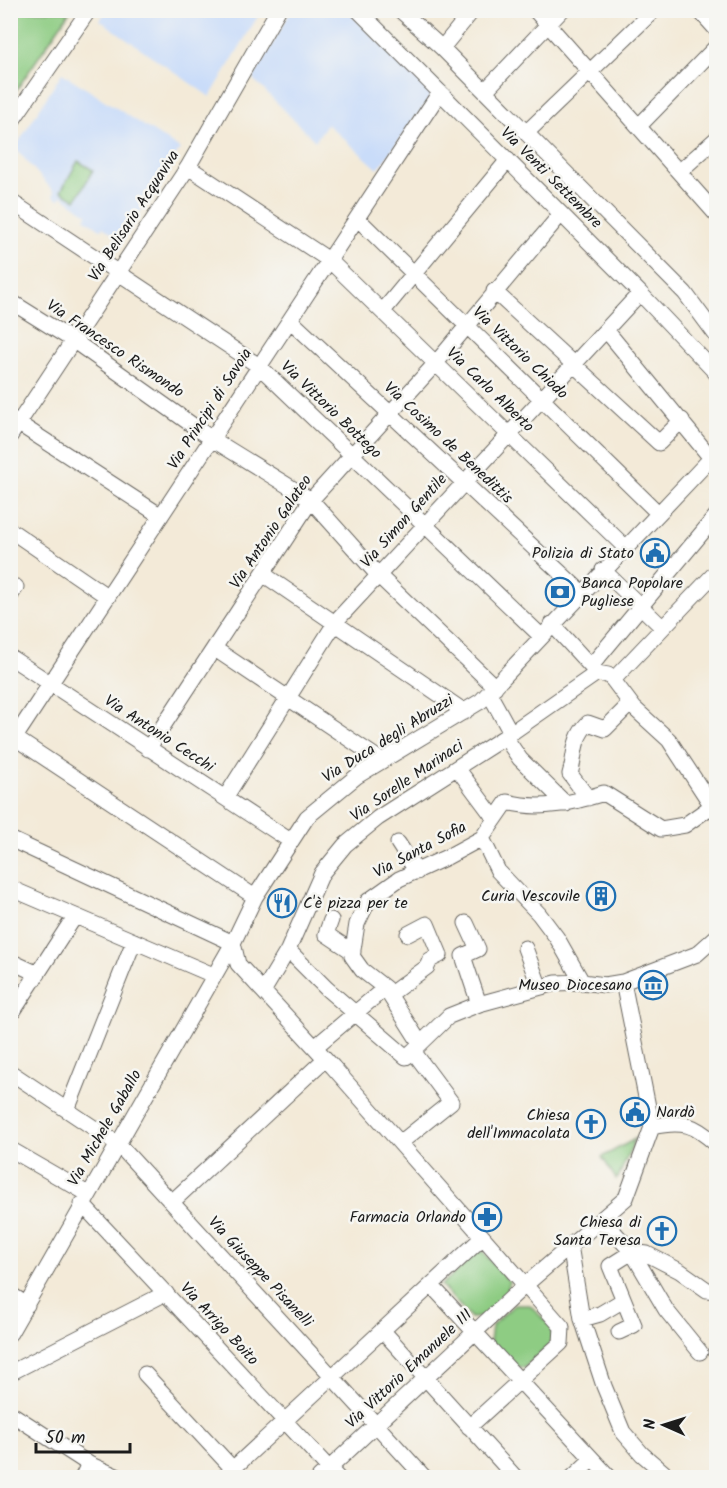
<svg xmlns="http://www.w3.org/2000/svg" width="727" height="1488" font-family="Kalam,sans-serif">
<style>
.built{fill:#c9dcf9}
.green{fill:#8ecc83;stroke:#557450;stroke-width:1.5}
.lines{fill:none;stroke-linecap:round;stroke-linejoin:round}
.minor-casing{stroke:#67645e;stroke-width:17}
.minor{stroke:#fff;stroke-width:15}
.labels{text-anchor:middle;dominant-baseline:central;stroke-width:5;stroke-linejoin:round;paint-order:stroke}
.street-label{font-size:16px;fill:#1c1c1c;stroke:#f6f6f2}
.poi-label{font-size:16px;fill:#1c1c1c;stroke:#f6f6f2;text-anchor:end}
</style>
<rect width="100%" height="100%" fill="#f6f6f2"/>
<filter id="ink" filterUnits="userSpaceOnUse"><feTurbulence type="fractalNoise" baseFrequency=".0167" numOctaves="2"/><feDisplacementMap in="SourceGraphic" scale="12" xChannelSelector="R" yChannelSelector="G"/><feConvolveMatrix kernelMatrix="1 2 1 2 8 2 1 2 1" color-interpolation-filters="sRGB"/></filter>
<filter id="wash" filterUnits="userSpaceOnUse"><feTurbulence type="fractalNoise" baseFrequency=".008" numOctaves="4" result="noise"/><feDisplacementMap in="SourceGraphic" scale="24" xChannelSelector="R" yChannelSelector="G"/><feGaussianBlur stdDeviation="1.35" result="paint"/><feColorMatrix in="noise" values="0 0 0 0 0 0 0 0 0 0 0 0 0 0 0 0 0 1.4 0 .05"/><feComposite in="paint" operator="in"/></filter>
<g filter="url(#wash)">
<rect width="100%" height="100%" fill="#f3ead8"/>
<path class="built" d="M 106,11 L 106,10 L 261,11 L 210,97 L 100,20 Z
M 291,11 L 347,11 L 433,94 L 378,169 L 327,124 L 315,141 L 253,79 Z
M 62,73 L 180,149 L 122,241 L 103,227 L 101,229 L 85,219 L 87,214 L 62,196 L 59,200 L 53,196 L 54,192 L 15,148 Z"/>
<path class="green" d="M 10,11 L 70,11 L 11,98 L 10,98 Z
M 78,161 L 93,170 L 76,200 L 61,191 Z
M 635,1139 L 618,1178 L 616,1179 L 602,1157 Z
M 481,1250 L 509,1281 L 508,1293 L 484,1317 L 471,1318 L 441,1285 Z
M 514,1305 L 530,1305 L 552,1328 L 551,1344 L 524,1368 L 511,1365 L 490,1342 L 492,1325 Z"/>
</g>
<g filter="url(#ink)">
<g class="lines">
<g class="minor-casing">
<path id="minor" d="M 358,10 L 640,293 L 716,373
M 400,10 L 442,48 L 685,293 L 716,335
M 535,10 L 716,214
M 699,10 L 716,29
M 442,48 L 473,10
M 485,91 L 562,10
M 10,124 L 89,10
M 639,126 L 716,47
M 526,133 L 654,10
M 188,167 L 329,260 L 625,547
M 679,172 L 716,139
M 10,201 L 259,366 L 541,636
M 357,218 L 658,513
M 494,291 L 659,443 L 682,420
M 10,301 L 74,341 L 212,439 L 311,500 L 378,575 L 495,687
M 383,311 L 508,160
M 290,320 L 581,592
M 606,330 L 711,458
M 10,418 L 161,516
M 10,436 L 188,167 L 278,10
M 10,530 L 108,597
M 603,570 L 662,627
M 263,574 L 465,712
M 10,596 L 16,587
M 552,624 L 597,673 L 608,675 L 613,680 L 634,708 L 669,740 L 716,812
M 215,649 L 382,761
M 10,657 L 289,840
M 591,666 L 716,516
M 613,680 L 716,572
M 489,693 L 511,733
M 505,737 L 520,759 L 566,804
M 15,738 L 255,897
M 10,745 L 440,92
M 148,749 L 311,500 L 436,363 L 561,214
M 457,768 L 495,819
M 225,798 L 337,620 L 640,293
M 588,798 L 570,774 C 576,754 572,740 588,723 L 605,729 L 630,704
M 482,838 L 498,871 L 539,914 L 557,938 L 582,982
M 10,839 L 233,943
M 398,843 L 417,872
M 10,888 L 213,975
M 331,920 L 326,934 L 353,952
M 466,923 L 478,949 L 463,956 L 479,1004
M 233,943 L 238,964 L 333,1067 L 562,1327 L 561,1343 L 469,1427
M 525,948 L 537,980
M 288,950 L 327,989 L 406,1057 L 413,1051 L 451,1102 L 400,1143
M 10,961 L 38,974
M 264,990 L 288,950 L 322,873 L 345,845 L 378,818 L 511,733 L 597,673
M 389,995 L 427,967 L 430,960 L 440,955 L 427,924 L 408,934
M 10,1016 L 75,916
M 420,1043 L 385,988 L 362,970 L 352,956 L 357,924 L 368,901 L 399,879 L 447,857 L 482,838 L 507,802 C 541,811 571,803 604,793 L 661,829 L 685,825 L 716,803
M 315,1047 L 385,988
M 413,1051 L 449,1016 L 479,1004 L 556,983 L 582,982 L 605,985 L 623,982 L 697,954 L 716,937
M 10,1072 L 118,1144 L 425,1478
M 67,1110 L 134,941
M 652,1127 C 682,1120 694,1124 716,1144
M 10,1149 L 88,1194
M 172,1202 L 325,1059
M 82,1204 L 338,1478
M 602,1219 L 632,1252 L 647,1254 L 680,1271 L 707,1290 L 716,1291
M 570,1245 L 582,1319 L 604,1386 L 623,1432 L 642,1454 L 670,1478
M 431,1285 L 610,1478
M 10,1294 L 27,1305
M 582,1319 L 600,1314 L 622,1301
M 382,1330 L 516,1478
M 619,1332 L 634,1325 L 610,1266 L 632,1252 L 666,1310 L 700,1352
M 10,1333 L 233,943 L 255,897 L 307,817 L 357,776 L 481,701 L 716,453
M 10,1373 L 166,1293
M 145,1374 L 233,1469
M 10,1413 L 89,1464 L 121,1478
M 82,1478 L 89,1464
M 223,1478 L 483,1237
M 319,1478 L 524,1286 L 626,1198 L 652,1127 L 623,982
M 572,1478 L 592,1459"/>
</g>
<use href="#minor" class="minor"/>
</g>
</g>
<defs>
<g id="civic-ring" transform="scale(1.5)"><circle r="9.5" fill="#f6f6f2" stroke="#1f6fb2" stroke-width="1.5"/><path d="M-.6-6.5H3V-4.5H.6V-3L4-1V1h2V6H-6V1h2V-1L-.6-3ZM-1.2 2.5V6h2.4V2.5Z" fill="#1f6fb2"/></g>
<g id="bank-ring" transform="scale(1.5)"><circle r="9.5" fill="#f6f6f2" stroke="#1f6fb2" stroke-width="1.5"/><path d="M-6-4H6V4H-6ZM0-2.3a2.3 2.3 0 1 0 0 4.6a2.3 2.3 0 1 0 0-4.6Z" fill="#1f6fb2"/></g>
<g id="building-ring" transform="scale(1.5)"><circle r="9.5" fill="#f6f6f2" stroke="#1f6fb2" stroke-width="1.5"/><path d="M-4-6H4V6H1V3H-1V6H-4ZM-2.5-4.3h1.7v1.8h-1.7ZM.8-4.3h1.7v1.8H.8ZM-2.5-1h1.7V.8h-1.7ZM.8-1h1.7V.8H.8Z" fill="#1f6fb2"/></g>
<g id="restaurant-ring" transform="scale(1.5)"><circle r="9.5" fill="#f6f6f2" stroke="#1f6fb2" stroke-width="1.5"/><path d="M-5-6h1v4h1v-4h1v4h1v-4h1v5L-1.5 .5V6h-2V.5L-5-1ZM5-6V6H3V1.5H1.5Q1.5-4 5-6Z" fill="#1f6fb2"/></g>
<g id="museum-ring" transform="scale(1.5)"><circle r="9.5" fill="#f6f6f2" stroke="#1f6fb2" stroke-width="1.5"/><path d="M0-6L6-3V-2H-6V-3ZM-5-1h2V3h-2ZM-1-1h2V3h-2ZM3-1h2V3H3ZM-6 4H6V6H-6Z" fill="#1f6fb2"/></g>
<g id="church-ring" transform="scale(1.5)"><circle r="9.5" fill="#f6f6f2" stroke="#1f6fb2" stroke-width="1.5"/><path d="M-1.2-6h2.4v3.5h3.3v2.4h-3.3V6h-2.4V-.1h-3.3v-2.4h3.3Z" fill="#1f6fb2"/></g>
<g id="pharmacy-ring" transform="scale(1.5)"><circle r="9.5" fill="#f6f6f2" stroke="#1f6fb2" stroke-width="1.5"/><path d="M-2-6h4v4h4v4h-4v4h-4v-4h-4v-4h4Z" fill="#1f6fb2"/></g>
</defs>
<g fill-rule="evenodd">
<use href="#civic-ring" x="655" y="553"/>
<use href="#bank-ring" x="560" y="592"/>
<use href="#building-ring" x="601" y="896"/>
<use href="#restaurant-ring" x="282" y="903"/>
<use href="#museum-ring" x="653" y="985"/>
<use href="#civic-ring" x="635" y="1112"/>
<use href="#church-ring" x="591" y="1124"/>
<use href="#pharmacy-ring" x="487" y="1217"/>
<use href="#church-ring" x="662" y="1231"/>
</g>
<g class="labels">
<g class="street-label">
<text transform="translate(551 178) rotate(45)">Via Venti Settembre</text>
<text transform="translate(134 216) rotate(-57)">Via Belisario Acquaviva</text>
<text transform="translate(115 349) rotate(34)">Via Francesco Rismondo</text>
<text transform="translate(520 353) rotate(44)">Via Vittorio Chiodo</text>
<text transform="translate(490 390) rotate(44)">Via Carlo Alberto</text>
<text transform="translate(210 409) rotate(-57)">Via Principi di Savoia</text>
<text transform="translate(331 410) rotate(44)">Via Vittorio Bottego</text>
<text transform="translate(448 443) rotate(43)">Via Cosimo de Benedittis</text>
<text transform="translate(404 521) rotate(-48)">Via Simon Gentile</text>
<text transform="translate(271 532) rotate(-56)">Via Antonio Galateo</text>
<text transform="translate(159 734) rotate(33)">Via Antonio Cecchi</text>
<text transform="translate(388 739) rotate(-32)">Via Duca degli Abruzzi</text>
<text transform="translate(407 781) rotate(-34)">Via Sorelle Marinaci</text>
<text transform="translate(420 850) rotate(-28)">Via Santa Sofia</text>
<text transform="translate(105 1128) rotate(-60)">Via Michele Gaballo</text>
<text transform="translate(260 1272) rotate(47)">Via Giuseppe Pisanelli</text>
<text transform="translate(219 1324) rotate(47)">Via Arrigo Boito</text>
<text transform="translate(409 1369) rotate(-43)">Via Vittorio Emanuele III</text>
</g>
<g class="poi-label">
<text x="634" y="553">Polizia di Stato</text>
<text x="581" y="583" text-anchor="start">Banca Popolare<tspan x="581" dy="18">Pugliese</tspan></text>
<text x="580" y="896">Curia Vescovile</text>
<text x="303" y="903" text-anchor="start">C'è pizza per te</text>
<text x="632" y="985">Museo Diocesano</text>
<text x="656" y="1112" text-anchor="start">Nardò</text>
<text x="570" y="1115">Chiesa<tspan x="570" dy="18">dell'Immacolata</tspan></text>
<text x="466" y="1217">Farmacia Orlando</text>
<text x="641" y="1222">Chiesa di<tspan x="641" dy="18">Santa Teresa</tspan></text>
</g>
</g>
<rect width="727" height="1488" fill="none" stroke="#f6f6f2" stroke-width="36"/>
<g transform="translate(664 1425) rotate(273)" stroke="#f6f6f2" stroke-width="4.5" paint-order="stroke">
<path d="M0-4.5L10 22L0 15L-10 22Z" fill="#1c1c1c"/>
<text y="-9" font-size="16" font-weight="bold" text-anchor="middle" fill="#1c1c1c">N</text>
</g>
<path d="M36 1443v9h94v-9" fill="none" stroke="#1c1c1c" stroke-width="3"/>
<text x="45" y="1443" font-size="18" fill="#1c1c1c" stroke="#f6f6f2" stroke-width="4.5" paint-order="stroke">50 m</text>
</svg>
